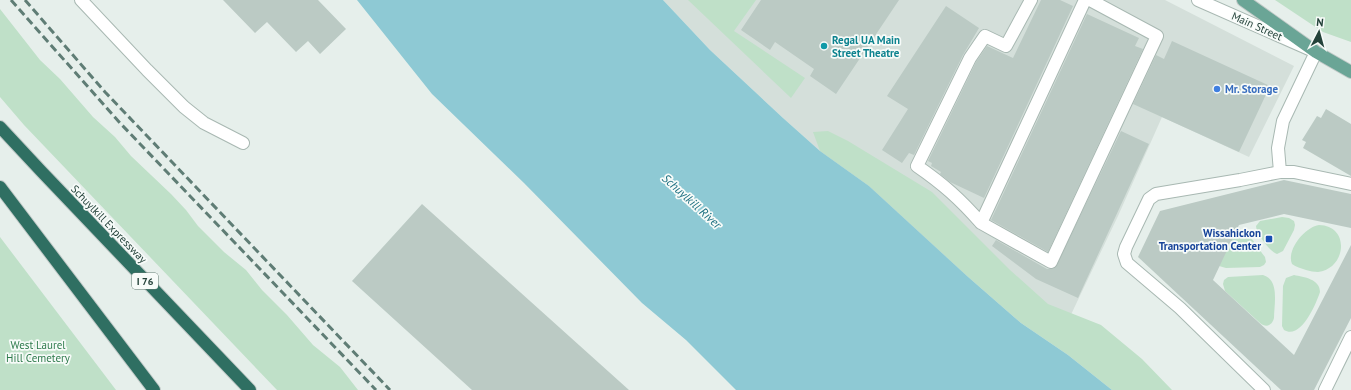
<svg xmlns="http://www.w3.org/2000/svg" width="1351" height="390" font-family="'PT Sans',sans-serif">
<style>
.built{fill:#d4dfda}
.green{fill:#bfe0c8}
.water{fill:#8ec9d4}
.building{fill:#bbcac4}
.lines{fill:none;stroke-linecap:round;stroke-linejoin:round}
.minor-casing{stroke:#a8b8b2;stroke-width:14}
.major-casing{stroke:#c2cac8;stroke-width:14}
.highway-casing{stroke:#c2cac8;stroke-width:14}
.minor{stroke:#fff;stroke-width:12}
.major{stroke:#6aa596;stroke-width:12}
.highway{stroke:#2f6f62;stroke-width:12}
.rail{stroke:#5f7d75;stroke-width:3;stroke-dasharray:8 4;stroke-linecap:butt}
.culture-dot{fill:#0f9aa8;stroke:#f7fbf9;stroke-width:1.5}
.shop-dot{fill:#3f7fe0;stroke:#f7fbf9;stroke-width:1.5}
.transit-dot{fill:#1a4fb4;stroke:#f7fbf9;stroke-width:1.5}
.labels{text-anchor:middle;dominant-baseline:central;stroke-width:3.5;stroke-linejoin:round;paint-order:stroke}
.shield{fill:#f7fbf9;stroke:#637a73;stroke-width:1}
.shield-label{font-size:10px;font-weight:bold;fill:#24423a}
.street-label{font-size:11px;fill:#24423a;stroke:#f7fbf9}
.culture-label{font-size:11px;font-weight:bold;fill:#0d838f;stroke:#f7fbf9;text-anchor:start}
.shop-label{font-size:11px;font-weight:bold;fill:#366cbe;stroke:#f7fbf9;text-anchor:start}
.transit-label{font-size:11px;font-weight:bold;fill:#164399;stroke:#f7fbf9;text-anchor:end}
.park-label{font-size:11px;fill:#2d7a4b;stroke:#f7fbf9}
.water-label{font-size:12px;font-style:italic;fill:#1c6f80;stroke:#f7fbf9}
</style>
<rect width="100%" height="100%" fill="#e6efeb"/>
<path class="built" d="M 663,0 L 1165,0 L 1294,66 L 1249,157 L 1162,117 L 1118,216 L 1056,346 L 967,276 L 869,186 L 820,151 L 783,118 L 710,50 Z"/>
<path class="green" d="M 688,0 L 756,0 L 734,31 L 805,78 L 791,98 Z
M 1275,0 L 1351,0 L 1351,42 L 1323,32 Z
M 0,9 L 40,60 L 60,79 L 93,117 L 115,137 L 131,156 L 171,194 L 186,210 L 198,226 L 224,252 L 246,270 L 262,290 L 287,315 L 313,345 L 340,367 L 358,390 L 277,390 L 24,125 L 0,97 Z
M 828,131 L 848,141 L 932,192 L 1010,270 L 1048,304 L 1101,325 L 1142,359 L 1172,390 L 1112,390 L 1068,355 L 1021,323 L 967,276 L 869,186 L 820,151 L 813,132 Z
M 1282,217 L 1289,218 L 1294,221 L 1295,225 L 1294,230 L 1283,251 L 1277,254 C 1270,252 1256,233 1256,226 L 1260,221 Z
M 1319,225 C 1351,226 1346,269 1318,272 C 1314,272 1310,271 1306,270 C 1301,268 1296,267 1292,264 C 1286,250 1305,227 1319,225 Z
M 1235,228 C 1249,230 1257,247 1265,257 L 1266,262 L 1264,265 L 1260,267 L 1226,268 L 1219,266 Z
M 0,237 L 116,390 L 0,390 Z
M 1263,275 C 1280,280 1274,305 1274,318 C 1272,326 1266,328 1260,323 L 1225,291 L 1223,284 L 1224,280 L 1228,277 Z
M 1294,275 C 1304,277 1320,279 1320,292 C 1316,304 1301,340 1284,330 L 1282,326 L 1283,286 L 1286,278 Z"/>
<path class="water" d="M 357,0 L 663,0 L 710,50 L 783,118 L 820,151 L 869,186 L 967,276 L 1021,323 L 1068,355 L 1112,390 L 736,390 L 686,340 L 642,303 L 524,183 L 432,94 Z"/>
<path class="building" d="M 223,0 L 318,0 L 346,29 L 320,54 L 308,41 L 296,52 L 267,22 L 255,33 Z
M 761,0 L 899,0 L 836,94 L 810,76 L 814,69 L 775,42 L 770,50 L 741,30 Z
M 1041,0 L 1060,0 L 1073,6 L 984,198 L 950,182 L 940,174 L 941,172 L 931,166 L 932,163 L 928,161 L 976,62 L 987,46 L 1013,58 Z
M 946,6 L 979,28 L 963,55 L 914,155 L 909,153 L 902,163 L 882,150 L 908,109 L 887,96 Z
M 1087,14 L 1139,38 L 1135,46 L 1143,49 L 1048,252 L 991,220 Z
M 1172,41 L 1270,86 L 1239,152 L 1133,104 L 1156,55 L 1164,59 Z
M 1326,109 L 1351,124 L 1351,176 L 1303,148 L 1306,142 L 1302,140 L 1317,116 L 1321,118 Z
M 1121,131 L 1149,144 L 1078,298 L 1036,279 L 992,246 L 996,240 L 1047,269 L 1052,269 L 1055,268 Z
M 1284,180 L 1351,194 L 1351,228 L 1284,214 L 1239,225 L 1213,280 L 1294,355 L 1351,245 L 1351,318 L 1314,390 L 1281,390 L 1138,257 L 1160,211 Z
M 422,204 L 629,390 L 472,390 L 352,281 Z"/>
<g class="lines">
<g class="minor-casing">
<path id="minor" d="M 81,0 L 147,70 L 184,107 L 204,123 L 243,143
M 1085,0 L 981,223 L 1051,262 L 1157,36 L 1090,0
M 1198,0 L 1316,52 L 1283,121 L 1278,148 L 1280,172
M 981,223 C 960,199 943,184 917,166 L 970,58 L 985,36 L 1006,46 L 1031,0
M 1264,390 L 1180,308 L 1127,263 L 1124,254 L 1126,247 L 1149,199 L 1156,194 L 1240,180 L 1280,172 L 1294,172 L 1351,184
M 1325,390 L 1351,337"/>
</g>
<g class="major-casing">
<path id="major" d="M 1243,0 L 1316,52 L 1351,72"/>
</g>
<g class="highway-casing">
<path id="highway" d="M 0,127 L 41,171 L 250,390
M 0,187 L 154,390"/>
</g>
<use href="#minor" class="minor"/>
<use href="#major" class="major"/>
<use href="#highway" class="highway"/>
<path class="rail" d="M 11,0 L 120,123 L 376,390
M 25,0 L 105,92 L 390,390"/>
</g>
<circle class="culture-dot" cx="824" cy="46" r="4"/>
<circle class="shop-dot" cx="1217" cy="89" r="4"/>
<rect class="transit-dot" x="1265" y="235" width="8" height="8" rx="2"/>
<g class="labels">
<rect class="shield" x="132" y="273" width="26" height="16" rx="3"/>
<g class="shield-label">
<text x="145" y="281">I 76</text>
</g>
<g class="street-label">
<text transform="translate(1257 26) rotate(24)">Main Street</text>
<text transform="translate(109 224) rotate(46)">Schuylkill Expressway</text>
</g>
<g class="culture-label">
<text x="832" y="40">Regal UA Main<tspan x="832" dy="13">Street Theatre</tspan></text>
</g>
<g class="shop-label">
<text x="1225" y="89">Mr. Storage</text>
</g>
<g class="transit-label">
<text x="1261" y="233">Wissahickon<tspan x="1261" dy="13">Transportation Center</tspan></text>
</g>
<g class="park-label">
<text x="38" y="345">West Laurel<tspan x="38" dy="13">Hill Cemetery</tspan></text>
</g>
<g class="water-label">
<text transform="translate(692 201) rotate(42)">Schuylkill River</text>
</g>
</g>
<g transform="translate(1319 32) rotate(6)" stroke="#f7fbf9" stroke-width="3" paint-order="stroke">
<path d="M0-3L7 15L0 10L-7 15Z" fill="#24423a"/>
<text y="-6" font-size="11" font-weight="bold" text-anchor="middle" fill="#24423a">N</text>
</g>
</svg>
